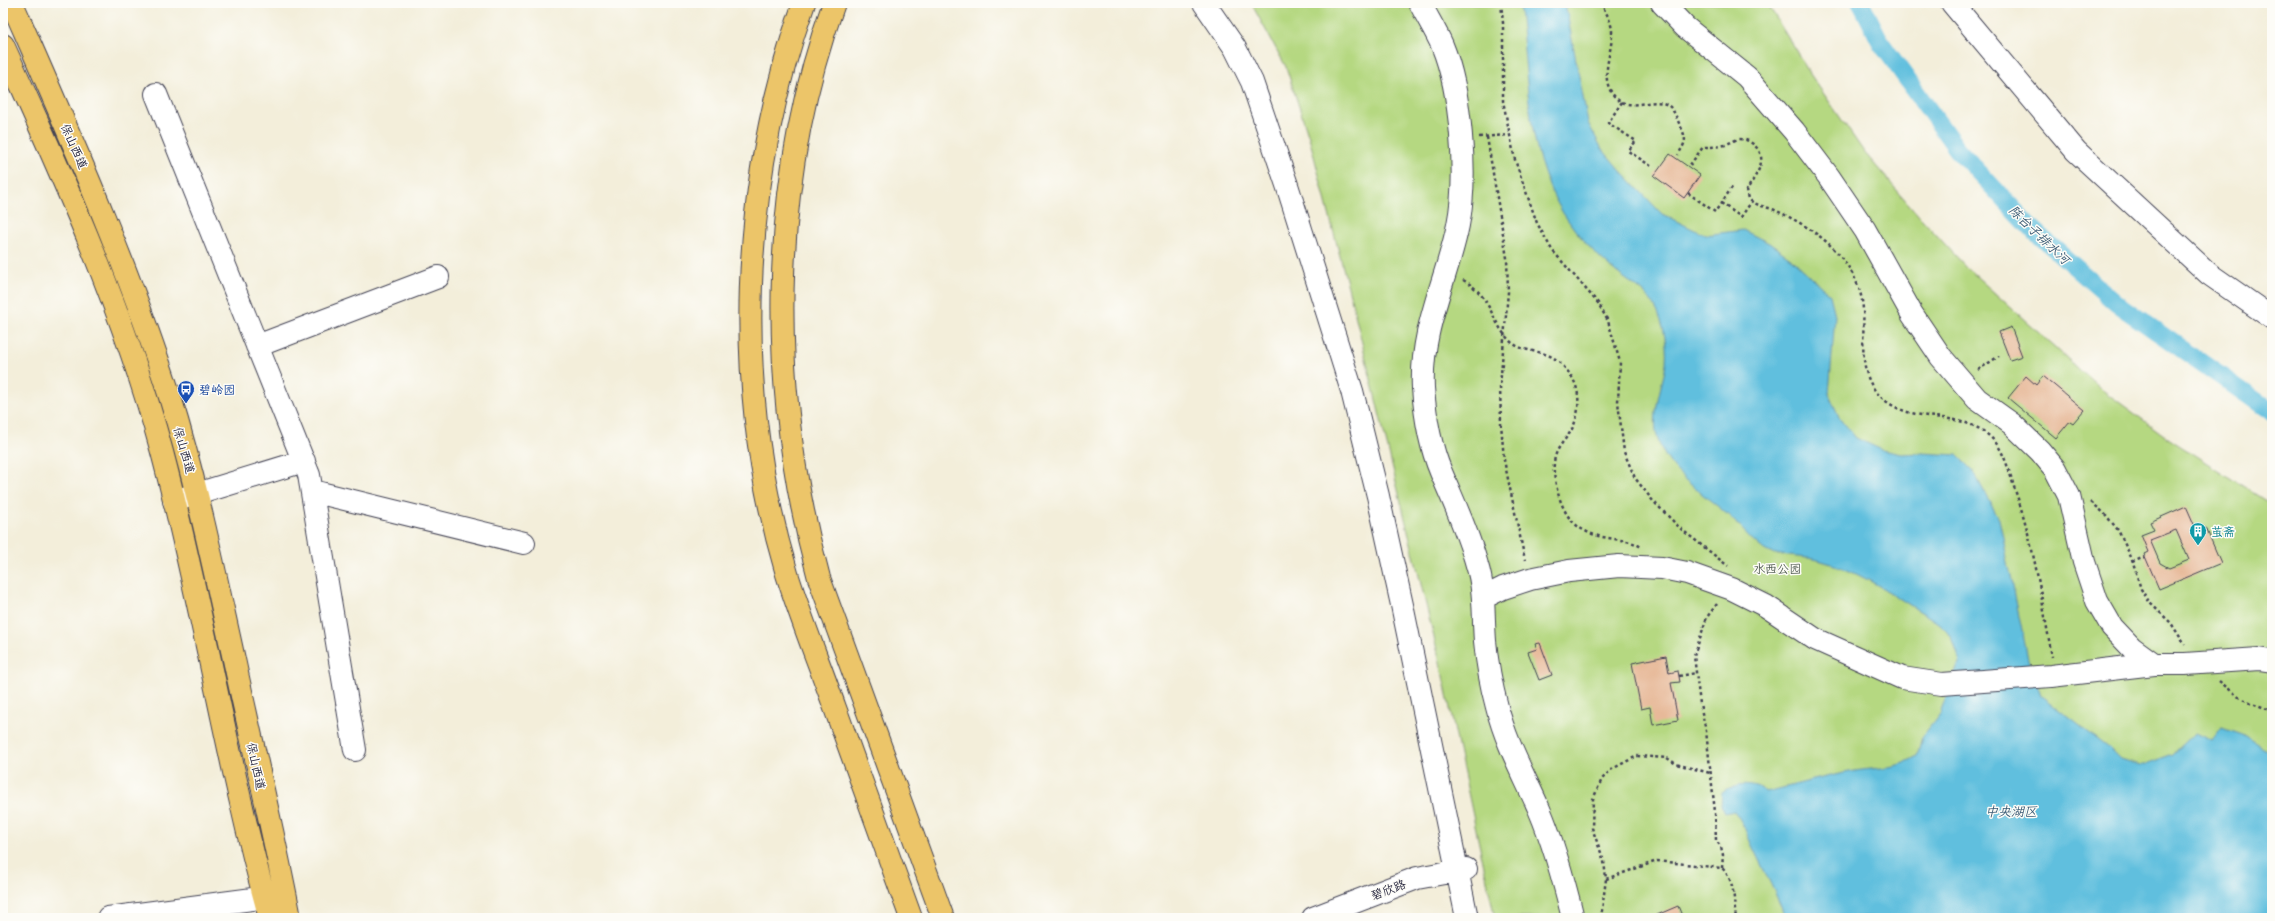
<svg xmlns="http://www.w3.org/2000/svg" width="2275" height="921" font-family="Mali,'LXGW WenKai TC',sans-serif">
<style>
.green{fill:#b5d881;stroke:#6c7d5e}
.water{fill:#60bfde;stroke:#41708c}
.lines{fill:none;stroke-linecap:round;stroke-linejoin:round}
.canal{stroke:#60bfde;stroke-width:18}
.building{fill:#e7b999;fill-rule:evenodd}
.minor-casing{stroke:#414153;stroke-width:24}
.major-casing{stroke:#414153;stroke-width:24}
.path{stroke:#414153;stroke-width:2.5;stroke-dasharray:3 3;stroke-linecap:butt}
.minor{stroke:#fff;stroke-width:22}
.major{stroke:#ecc569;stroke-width:22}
.labels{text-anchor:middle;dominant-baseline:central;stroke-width:3;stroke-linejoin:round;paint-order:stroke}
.street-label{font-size:12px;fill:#22223b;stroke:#fdfcf7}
.transit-label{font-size:12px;fill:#164399;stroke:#fdfcf7;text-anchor:start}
.culture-label{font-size:12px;fill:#0d838f;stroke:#fdfcf7;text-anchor:start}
.park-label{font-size:12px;fill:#4e5950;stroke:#fdfcf7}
.water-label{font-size:13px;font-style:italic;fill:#385974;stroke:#fdfcf7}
</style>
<rect width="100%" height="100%" fill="#fdfcf7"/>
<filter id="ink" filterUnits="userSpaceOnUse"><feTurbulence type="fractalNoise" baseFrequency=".025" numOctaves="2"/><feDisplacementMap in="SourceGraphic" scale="8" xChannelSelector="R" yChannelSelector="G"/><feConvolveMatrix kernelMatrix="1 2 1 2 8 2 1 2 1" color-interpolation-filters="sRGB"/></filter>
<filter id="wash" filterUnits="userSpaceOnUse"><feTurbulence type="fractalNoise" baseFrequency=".012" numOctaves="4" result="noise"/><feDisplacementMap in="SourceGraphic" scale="16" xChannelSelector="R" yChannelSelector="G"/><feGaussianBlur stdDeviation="0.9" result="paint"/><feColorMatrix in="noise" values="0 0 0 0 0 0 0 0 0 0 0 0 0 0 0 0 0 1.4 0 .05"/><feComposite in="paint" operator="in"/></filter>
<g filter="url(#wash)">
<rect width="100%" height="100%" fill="#f3eeda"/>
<path class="green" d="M 1251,3 L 1767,3 L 1810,74 L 1864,152 L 1919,216 L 1967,268 L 2101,389 L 2168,438 L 2272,505 L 2272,918 L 1495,918 L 1440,662 L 1354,310 L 1309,137 L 1286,67 Z"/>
<path class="water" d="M 1519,3 L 1565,3 L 1588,123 L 1602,149 L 1620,170 L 1662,214 L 1705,235 L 1743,230 L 1769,243 L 1792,259 L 1830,295 L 1835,315 L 1829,394 L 1839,417 L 1856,438 L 1882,450 L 1901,454 L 1922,453 L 1957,455 L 1973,471 L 1999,519 L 2028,659 L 2041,696 L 2109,748 L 2121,760 L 2140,766 L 2173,754 L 2195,733 L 2212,741 L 2222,728 L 2247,737 L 2272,754 L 2272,918 L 1785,918 C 1777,894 1765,873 1754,850 C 1747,836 1744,823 1734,811 L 1725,813 L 1721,806 L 1722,793 C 1736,783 1752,783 1766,792 C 1796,785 1825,776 1855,771 C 1880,767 1895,770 1917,756 L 1922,737 L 1940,714 L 1960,660 C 1956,652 1954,639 1948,632 C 1940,623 1926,615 1916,609 C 1885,589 1854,569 1818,560 C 1804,556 1772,557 1763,549 C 1750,539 1740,526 1728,515 C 1703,493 1672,476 1659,443 C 1650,419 1660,393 1665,370 C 1669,350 1664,322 1654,305 C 1645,290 1628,282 1615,271 C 1600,258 1583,242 1572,226 C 1523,161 1530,80 1519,3 Z"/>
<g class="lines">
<path class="canal" d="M 1861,3 L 1881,43 L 1957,149 L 2032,229 L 2116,303 L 2272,412"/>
</g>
<g id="blocks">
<path class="building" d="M 1670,154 L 1700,175 L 1684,198 L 1654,176 Z
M 2011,327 L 2022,356 L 2010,360 L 1999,332 Z
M 2026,376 L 2036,385 L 2043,376 L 2084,410 L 2073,423 L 2070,421 L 2056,438 L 2008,398 Z
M 2186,506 L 2197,531 L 2206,528 L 2221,563 L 2159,589 L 2144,554 L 2148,552 L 2141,535 L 2154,530 L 2150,522 ZM 2176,530 L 2189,560 L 2169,568 L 2160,563 L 2150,540 Z
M 1540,643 L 1552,675 L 1539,680 L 1528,652 L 1537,649 L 1535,644 Z
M 1666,656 L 1669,673 L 1678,671 L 1680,682 L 1671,683 L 1678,720 L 1653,725 L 1650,707 L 1641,709 L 1632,663 Z
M 1678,906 L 1683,918 L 1658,918 L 1657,915 Z"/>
</g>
</g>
<g filter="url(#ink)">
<use href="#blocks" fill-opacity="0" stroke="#414153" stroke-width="1"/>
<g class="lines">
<g class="minor-casing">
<path id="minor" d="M 1204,3 L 1235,48 L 1252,82 L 1287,185 L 1352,391 L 1378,496 L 1402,605 L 1467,918
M 1420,3 C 1427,17 1436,31 1442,45 C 1461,91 1468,176 1458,225 C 1447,280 1420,329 1423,388 C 1425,415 1430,446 1441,472 C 1454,503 1468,532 1477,565 C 1485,590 1483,616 1485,641 C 1487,663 1491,685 1497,707 C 1506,743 1524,775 1539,809 C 1554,844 1564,881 1573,918
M 1662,3 L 1685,27 L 1747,77 L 1794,131 L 1829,177 L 1865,230 L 1912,314 L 1941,357 L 1977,399 L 2012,424 L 2040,451 L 2055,469 L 2069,496 L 2084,562 L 2097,601 L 2112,627 L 2132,648 L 2154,664
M 1952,3 L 2076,151 L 2209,274 L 2272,318
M 156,94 L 309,475 L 355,750
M 257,346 L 438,277
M 312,491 L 524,543
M 174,501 L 304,461
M 1483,598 L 1503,588 L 1530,579 L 1569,571 L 1619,566 L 1662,568 L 1687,573 L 1732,589 L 1766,606 L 1815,639 L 1902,678 L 1942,684 L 2051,676 L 2154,664 L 2185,664 L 2259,659 L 2272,661
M 108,918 L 283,895
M 1313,918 L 1417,878 L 1466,869"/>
</g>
<g class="major-casing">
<path id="major" d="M 12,3 C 69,133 127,262 170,397 C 197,484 215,574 235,664 C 253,748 274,833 290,918
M 804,3 C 740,183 732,390 787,574 C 801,619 819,663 835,708 C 860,778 886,848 911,918
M 834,3 C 768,185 768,392 819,578 L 943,918
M 3,45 C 63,177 124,311 162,452 C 203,606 227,764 270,918"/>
</g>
<path class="path" d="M 1501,3 L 1503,23 L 1503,101 L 1515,160 L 1537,223 L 1552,250 L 1598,303 L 1608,321 L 1620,362 L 1618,402 L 1624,452 L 1635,478 L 1653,501 L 1681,529 L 1728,566
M 1600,3 C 1606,12 1611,20 1612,31 C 1613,54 1597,79 1616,98 C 1632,114 1657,93 1671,108 C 1676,114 1677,120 1681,127 C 1687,141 1686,141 1678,155
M 1622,102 L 1608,123 L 1636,141 L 1628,151 L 1651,166
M 1479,137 L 1509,135
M 1487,137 L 1507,258 L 1508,292 L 1500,386 L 1501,423 L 1504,460 L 1525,560
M 1690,165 L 1703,147 C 1711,147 1718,147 1725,145 C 1730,143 1734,140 1739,139 C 1745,139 1749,141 1753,144 C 1771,159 1755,175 1747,190 L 1749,199 C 1755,206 1769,207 1777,211 C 1811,227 1844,249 1858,286 C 1872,320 1851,366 1879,395 C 1908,424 1944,411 1976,427 C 1986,432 1995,440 2000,449 C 2007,462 2011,477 2015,490 C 2034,544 2042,601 2052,657
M 1688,193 L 1715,212 L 1733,186
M 1721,203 L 1741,217 L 1752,201
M 1463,280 C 1492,296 1489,319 1510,341 C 1521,352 1539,350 1552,357 C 1560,361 1571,374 1574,381 C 1581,395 1579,416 1572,429 C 1567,439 1558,445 1555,457 C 1552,469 1555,481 1558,493 C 1560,501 1566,516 1573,522 C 1594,544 1628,535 1642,548
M 1978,370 L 1999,356
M 2091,502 L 2104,513 L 2118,530 L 2131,557 L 2141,589 L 2150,603 L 2171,623 L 2185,645
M 2132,562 L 2145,557
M 1717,604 L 1707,617 L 1694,656 L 1700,704 L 1706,731 L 1715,812 L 1716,840 L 1721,847 L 1723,855 L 1722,868
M 1679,676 L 1696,673
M 2219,681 L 2240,698 L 2272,711
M 1606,879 L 1657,861 L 1722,868 C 1736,882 1733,900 1736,918
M 1601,918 L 1606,879 L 1604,861 L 1592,828 L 1593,799 L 1602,779 L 1612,769 L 1637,756 L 1667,758 L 1676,764 L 1710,773"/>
<use href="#minor" class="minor"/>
<use href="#major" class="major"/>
</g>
</g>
<defs>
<g id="bus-pin" transform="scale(0.9)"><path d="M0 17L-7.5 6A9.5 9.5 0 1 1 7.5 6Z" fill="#1a4fb4" stroke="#fdfcf7"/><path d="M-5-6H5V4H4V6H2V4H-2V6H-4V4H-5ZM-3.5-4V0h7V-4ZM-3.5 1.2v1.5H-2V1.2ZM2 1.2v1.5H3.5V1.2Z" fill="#fff"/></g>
<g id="building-pin" transform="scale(0.9)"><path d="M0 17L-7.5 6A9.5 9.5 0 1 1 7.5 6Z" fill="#0f9aa8" stroke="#fdfcf7"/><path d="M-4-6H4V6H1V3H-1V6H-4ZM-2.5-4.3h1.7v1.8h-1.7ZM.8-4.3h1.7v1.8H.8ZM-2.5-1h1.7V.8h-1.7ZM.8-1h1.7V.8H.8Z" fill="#fff"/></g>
</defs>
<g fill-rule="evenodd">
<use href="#bus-pin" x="186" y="389"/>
<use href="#building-pin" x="2198" y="531"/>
</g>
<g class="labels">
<g class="street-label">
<text transform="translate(75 146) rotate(66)">保山西道</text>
<text transform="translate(185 450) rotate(74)">保山西道</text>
<text transform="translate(257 766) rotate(78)">保山西道</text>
<text transform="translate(1388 889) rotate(-21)">碧欣路</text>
</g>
<g class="transit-label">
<text x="199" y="389">碧岭园</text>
</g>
<g class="culture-label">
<text x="2211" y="531">茧斋</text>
</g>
<g class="park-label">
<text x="1777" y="568">水西公园</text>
</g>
<g class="water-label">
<text transform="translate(2040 234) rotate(44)">陈台子排水河</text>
<text x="2011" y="810">中央湖区</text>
</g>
</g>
<rect width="2275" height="921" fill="none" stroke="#fdfcf7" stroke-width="16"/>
</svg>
